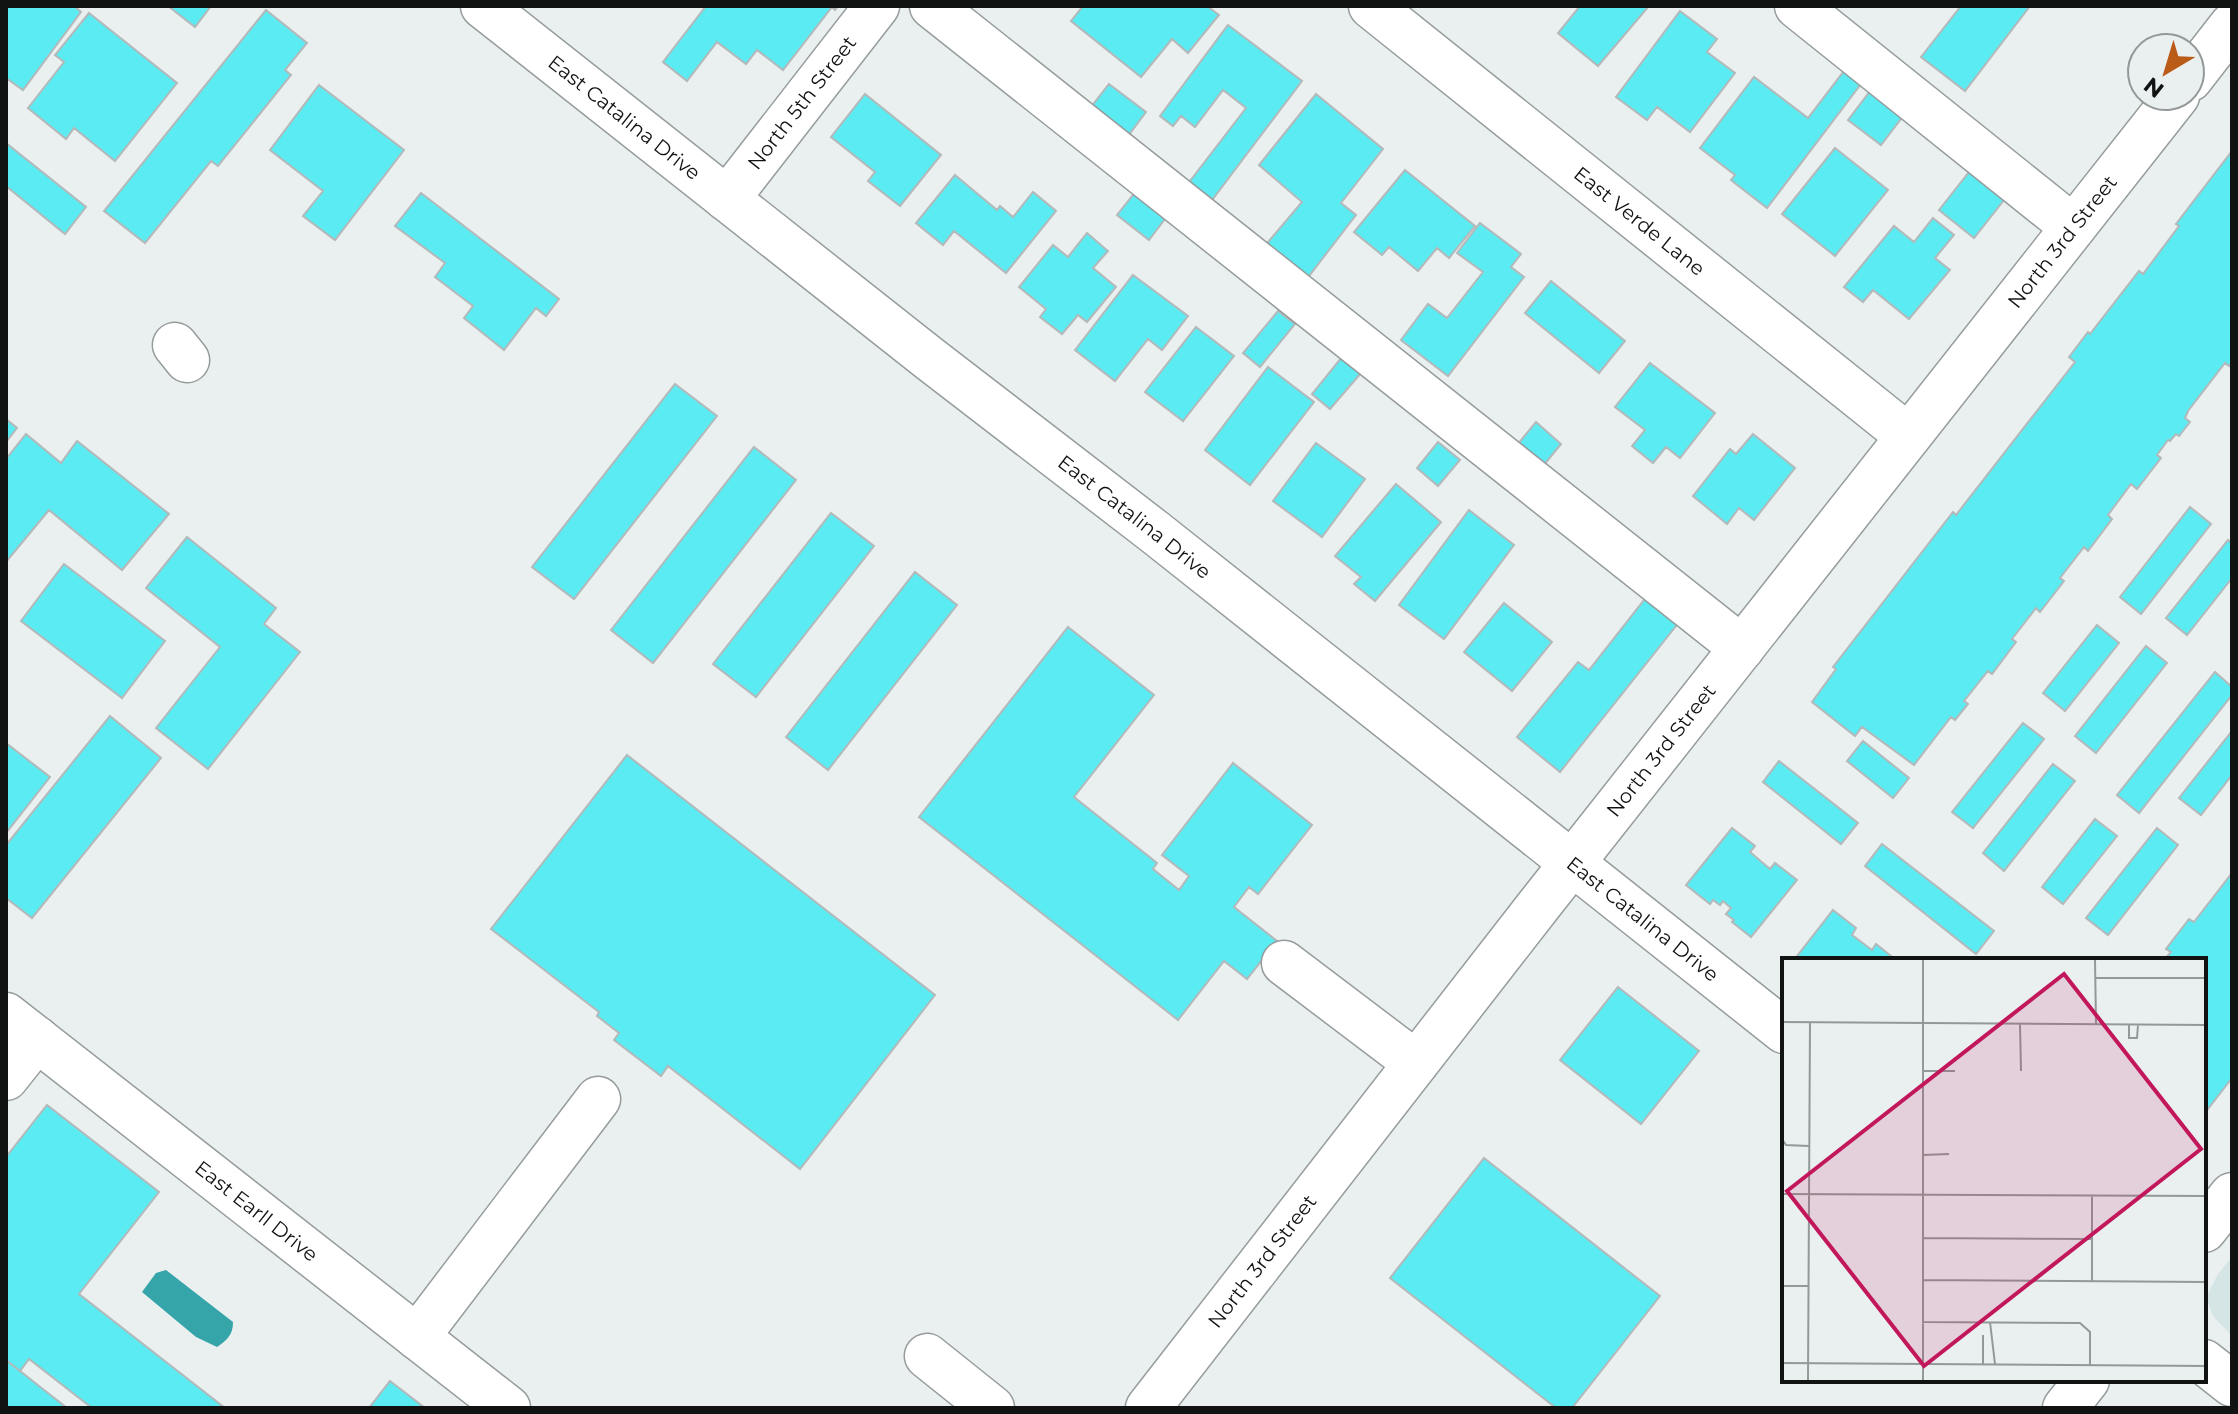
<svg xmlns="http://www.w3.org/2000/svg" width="2238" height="1414" font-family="Montserrat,sans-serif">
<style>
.built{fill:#d5e5e6}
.water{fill:#35a5aa}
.building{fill:#5aecf2;stroke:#b3b9ba;stroke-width:2}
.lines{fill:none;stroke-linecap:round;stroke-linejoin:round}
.minor-casing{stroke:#969c9c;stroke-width:47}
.minor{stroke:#fff;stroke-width:44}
.labels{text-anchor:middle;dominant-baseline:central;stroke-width:6;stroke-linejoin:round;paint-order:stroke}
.street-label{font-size:20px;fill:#111313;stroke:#eaf0f0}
.inset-road{fill:none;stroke:#939898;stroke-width:2}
.view{fill:#c2185b;fill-opacity:0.15;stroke:#c2185b;stroke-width:4}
.inset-edge{fill:none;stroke:#111313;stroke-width:4}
</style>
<rect width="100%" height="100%" fill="#eaf0f0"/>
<path class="built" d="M 2232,1257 L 2232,1336 L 2213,1316 L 2206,1297 L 2218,1274 Z"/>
<path class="water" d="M 166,1270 L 233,1322 C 233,1335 227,1340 217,1347 L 196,1337 L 142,1292 L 156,1273 Z"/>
<path class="building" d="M 6,6 L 74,6 L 81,12 L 23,90 L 6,78 Z
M 168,6 L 211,6 L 195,27 Z
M 706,6 L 838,6 L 835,10 L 832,7 L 783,70 L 757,50 L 746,64 L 717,42 L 687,81 L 663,62 Z
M 1083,6 L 1207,6 L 1219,15 L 1188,53 L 1172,39 L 1141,77 L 1071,21 Z
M 1580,6 L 1649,6 L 1598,66 L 1558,33 Z
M 1961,6 L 2030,6 L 1965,91 L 1921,57 Z
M 266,10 L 307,43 L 285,70 L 291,75 L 218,166 L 211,161 L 145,243 L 104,211 Z
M 1680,11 L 1717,39 L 1707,52 L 1735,73 L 1690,132 L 1657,107 L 1647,120 L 1616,97 Z
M 89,13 L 177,83 L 115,161 L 74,128 L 66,139 L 28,108 L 64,62 L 55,55 Z
M 1228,25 L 1302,81 L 1203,212 L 1180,194 L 1246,108 L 1223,90 L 1195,127 L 1181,116 L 1173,126 L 1160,116 Z
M 1844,71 L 1861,84 L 1767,208 L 1731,180 L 1735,175 L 1700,148 L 1754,77 L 1808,118 Z
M 1109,84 L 1146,112 L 1122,144 L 1084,116 Z
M 319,85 L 404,150 L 335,240 L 303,216 L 323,191 L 270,150 Z
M 1874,86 L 1907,111 L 1881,145 L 1848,120 Z
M 865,94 L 941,155 L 900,206 L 868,181 L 875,172 L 831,137 Z
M 1316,94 L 1383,149 L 1341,203 L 1356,215 L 1299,289 L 1257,255 L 1302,202 L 1259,165 Z
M 6,143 L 86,207 L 65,234 L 6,186 Z
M 1835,148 L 1888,190 L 1835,256 L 1782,214 Z
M 2232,151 L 2232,362 L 2229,366 L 2225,363 L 2188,411 L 2185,418 L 2190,422 L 2179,436 L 2176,434 L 2170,441 L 2168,440 L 2157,455 L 2161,458 L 2137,489 L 2131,484 L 2108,515 L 2112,519 L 2088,551 L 2084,547 L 2060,578 L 2064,581 L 2040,612 L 2036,608 L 2012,639 L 2016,642 L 1992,674 L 1988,671 L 1964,701 L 1968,704 L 1955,720 L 1951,717 L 1914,765 L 1862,727 L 1855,736 L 1812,702 L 1836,669 L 1833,667 L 1953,512 L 1956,515 L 2075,362 L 2069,357 L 2088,332 L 2090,334 L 2139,271 L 2143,274 L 2179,226 L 2176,224 Z
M 1973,167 L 2008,195 L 1974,238 L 1939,210 Z
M 1405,170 L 1475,226 L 1449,258 L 1437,248 L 1418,271 L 1389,247 L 1382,255 L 1354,232 Z
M 955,175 L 997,210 L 1000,206 L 1013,217 L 1033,192 L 1056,211 L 1006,273 L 954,231 L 943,245 L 916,223 Z
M 1137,190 L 1168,215 L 1149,240 L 1117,215 Z
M 421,193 L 559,299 L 546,316 L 536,308 L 504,350 L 464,318 L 473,306 L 435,277 L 445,263 L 395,226 Z
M 1933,218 L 1954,235 L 1935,258 L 1950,270 L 1909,319 L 1873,290 L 1863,302 L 1844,287 L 1894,226 L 1914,242 Z
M 1480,223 L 1521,254 L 1511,267 L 1524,277 L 1448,376 L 1401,340 L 1428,304 L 1447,318 L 1483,272 L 1457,253 Z
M 1087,233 L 1108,251 L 1093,268 L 1116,287 L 1087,322 L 1078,315 L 1062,334 L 1040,317 L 1046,309 L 1019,287 L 1053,245 L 1068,257 Z
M 1133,275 L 1188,316 L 1162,350 L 1148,339 L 1115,381 L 1075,350 Z
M 1551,281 L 1625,341 L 1599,373 L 1525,313 Z
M 1278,311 L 1295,324 L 1260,367 L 1243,353 Z
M 1196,327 L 1234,356 L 1183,421 L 1145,392 Z
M 1342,357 L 1361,373 L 1330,409 L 1312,394 Z
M 1650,363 L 1715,413 L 1680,458 L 1666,447 L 1653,463 L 1632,446 L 1645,430 L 1615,407 Z
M 1268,367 L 1314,402 L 1250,485 L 1205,450 Z
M 675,384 L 717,416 L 574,599 L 532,567 Z
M 6,419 L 17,428 L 6,442 Z
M 1536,422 L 1561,444 L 1539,471 L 1513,450 Z
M 26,434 L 61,463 L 77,441 L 169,514 L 122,570 L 49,510 L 6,562 L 6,459 Z
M 1753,434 L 1795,468 L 1754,520 L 1739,508 L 1727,524 L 1693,496 L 1730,449 L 1736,454 Z
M 1438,442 L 1460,460 L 1438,486 L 1417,468 Z
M 1316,443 L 1365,479 L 1322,537 L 1273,501 Z
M 754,447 L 796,480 L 653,663 L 611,630 Z
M 1396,484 L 1441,522 L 1375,601 L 1354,584 L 1361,577 L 1335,556 Z
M 2190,507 L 2211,524 L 2141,614 L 2120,597 Z
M 1469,510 L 1514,545 L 1444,639 L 1399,605 Z
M 831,513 L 874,546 L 756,697 L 713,664 Z
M 187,537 L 276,608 L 264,624 L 300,652 L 208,769 L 156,728 L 220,647 L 146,588 Z
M 2228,540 L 2232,543 L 2232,578 L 2187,635 L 2166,618 Z
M 64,564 L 165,641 L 122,698 L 21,621 Z
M 915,572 L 957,605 L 828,770 L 786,737 Z
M 1648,595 L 1680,621 L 1560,772 L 1517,737 L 1578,662 L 1589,670 Z
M 1504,603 L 1552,642 L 1512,691 L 1464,652 Z
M 2097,625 L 2119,643 L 2065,711 L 2043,693 Z
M 1068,627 L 1154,695 L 1074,797 L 1157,863 L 1153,869 L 1179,890 L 1189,876 L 1162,855 L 1233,763 L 1312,825 L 1258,894 L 1249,887 L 1234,907 L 1277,941 L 1247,979 L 1224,961 L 1178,1020 L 919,817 Z
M 2146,646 L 2167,663 L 2096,753 L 2075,736 Z
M 2215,672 L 2232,687 L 2232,695 L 2139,813 L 2117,795 Z
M 110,716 L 161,758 L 32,918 L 6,898 L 6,845 Z
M 2023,723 L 2044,739 L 1973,828 L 1952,812 Z
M 2232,731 L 2232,775 L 2201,815 L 2179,798 Z
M 1863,741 L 1909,778 L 1893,798 L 1847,761 Z
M 6,743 L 50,777 L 6,833 Z
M 627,755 L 935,995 L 800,1169 L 668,1066 L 661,1076 L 614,1040 L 619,1033 L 597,1016 L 599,1012 L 491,929 Z
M 1779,761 L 1858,823 L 1841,844 L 1763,782 Z
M 2053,764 L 2075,781 L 2004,871 L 1983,853 Z
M 2095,819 L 2117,836 L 2063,904 L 2042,887 Z
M 1732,828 L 1755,846 L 1750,852 L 1770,869 L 1775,863 L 1797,880 L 1751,937 L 1732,922 L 1734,920 L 1726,914 L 1731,908 L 1723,901 L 1720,905 L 1713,900 L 1710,904 L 1686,885 Z
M 2157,828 L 2178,845 L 2108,935 L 2086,918 Z
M 1882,844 L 1994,931 L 1976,954 L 1865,866 Z
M 2232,873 L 2232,1078 L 2204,1114 L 2204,960 L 2164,960 L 2171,952 L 2166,949 L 2189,919 L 2194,922 Z
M 1833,910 L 1856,928 L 1852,935 L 1872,950 L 1876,944 L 1896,960 L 1794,960 Z
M 1618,987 L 1699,1051 L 1641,1124 L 1560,1060 Z
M 47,1105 L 159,1192 L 79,1294 L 225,1408 L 92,1408 L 29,1359 L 20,1371 L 6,1360 L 6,1157 Z
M 1484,1158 L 1660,1296 L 1572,1408 L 1556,1408 L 1390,1278 Z
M 6,1360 L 20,1371 L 67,1408 L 6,1408 Z
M 390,1381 L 425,1408 L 369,1408 Z"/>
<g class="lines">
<g class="minor-casing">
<g id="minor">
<path id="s1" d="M 483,6 L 930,359 L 1156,533 L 1784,1031"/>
<path d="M 932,6 L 1742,648"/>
<path id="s2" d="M 1371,6 L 1908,436"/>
<path d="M 1797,6 L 2073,227"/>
<path d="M 2190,79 L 2232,25"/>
<path id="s3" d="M 727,199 L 877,6"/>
<path d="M 175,345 L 187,360"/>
<path d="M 1284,963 L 1416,1063"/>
<path id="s4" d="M 6,1015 L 508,1408"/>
<path d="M 6,1078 L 37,1039"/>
<path d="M 2204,1230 L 2232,1195"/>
<path d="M 417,1337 L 598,1099"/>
<path d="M 927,1356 L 992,1408"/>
<path d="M 2204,1362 L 2232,1384"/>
<path id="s5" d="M 1148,1408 L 1539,905 L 2177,96"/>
<path d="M 2065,1408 L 2087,1380"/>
</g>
</g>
<use href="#minor" class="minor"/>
</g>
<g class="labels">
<g class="street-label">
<text stroke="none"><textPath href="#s3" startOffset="122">North 5th Street</textPath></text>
<text stroke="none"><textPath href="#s1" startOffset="180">East Catalina Drive</textPath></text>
<text stroke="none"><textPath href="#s2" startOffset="344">East Verde Lane</textPath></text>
<text stroke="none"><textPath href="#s5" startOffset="1482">North 3rd Street</textPath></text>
<text stroke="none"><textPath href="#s1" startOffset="828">East Catalina Drive</textPath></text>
<text stroke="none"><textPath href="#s5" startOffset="834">North 3rd Street</textPath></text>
<text stroke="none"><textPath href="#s1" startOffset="1476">East Catalina Drive</textPath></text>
<text stroke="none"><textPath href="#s4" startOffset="318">East Earll Drive</textPath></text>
<text stroke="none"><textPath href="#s5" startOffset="186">North 3rd Street</textPath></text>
</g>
</g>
<g transform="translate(1782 958)">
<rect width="424" height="424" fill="#eaf0f0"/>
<path class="inset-road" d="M 313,1 L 314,66M 313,20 L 424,20M 0,64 L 424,67M 238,66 L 239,113M 347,67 L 347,80 L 355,80 L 356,67M 141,113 L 173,113M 0,181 L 4,187 L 27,188M 141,197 L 167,196M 0,236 L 424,238M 310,237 L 310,324M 141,280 L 310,281M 141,322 L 424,324M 0,328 L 27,328M 140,364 L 298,365 L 308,374 L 308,407M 208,364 L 213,406M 201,377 L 201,406M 0,405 L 424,408M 26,423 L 28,64M 141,423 L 141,1"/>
<path class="view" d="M 282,16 L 419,191 L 142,408 L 5,233 Z"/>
<rect width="424" height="424" class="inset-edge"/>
</g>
<rect width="2238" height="1414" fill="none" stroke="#111313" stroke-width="16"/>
<g transform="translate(2166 72) rotate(218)"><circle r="38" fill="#eaf0f0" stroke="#939898" stroke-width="2"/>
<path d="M0-6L14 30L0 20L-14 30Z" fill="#bb5b18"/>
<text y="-12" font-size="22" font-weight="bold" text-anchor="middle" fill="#111313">N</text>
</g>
</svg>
